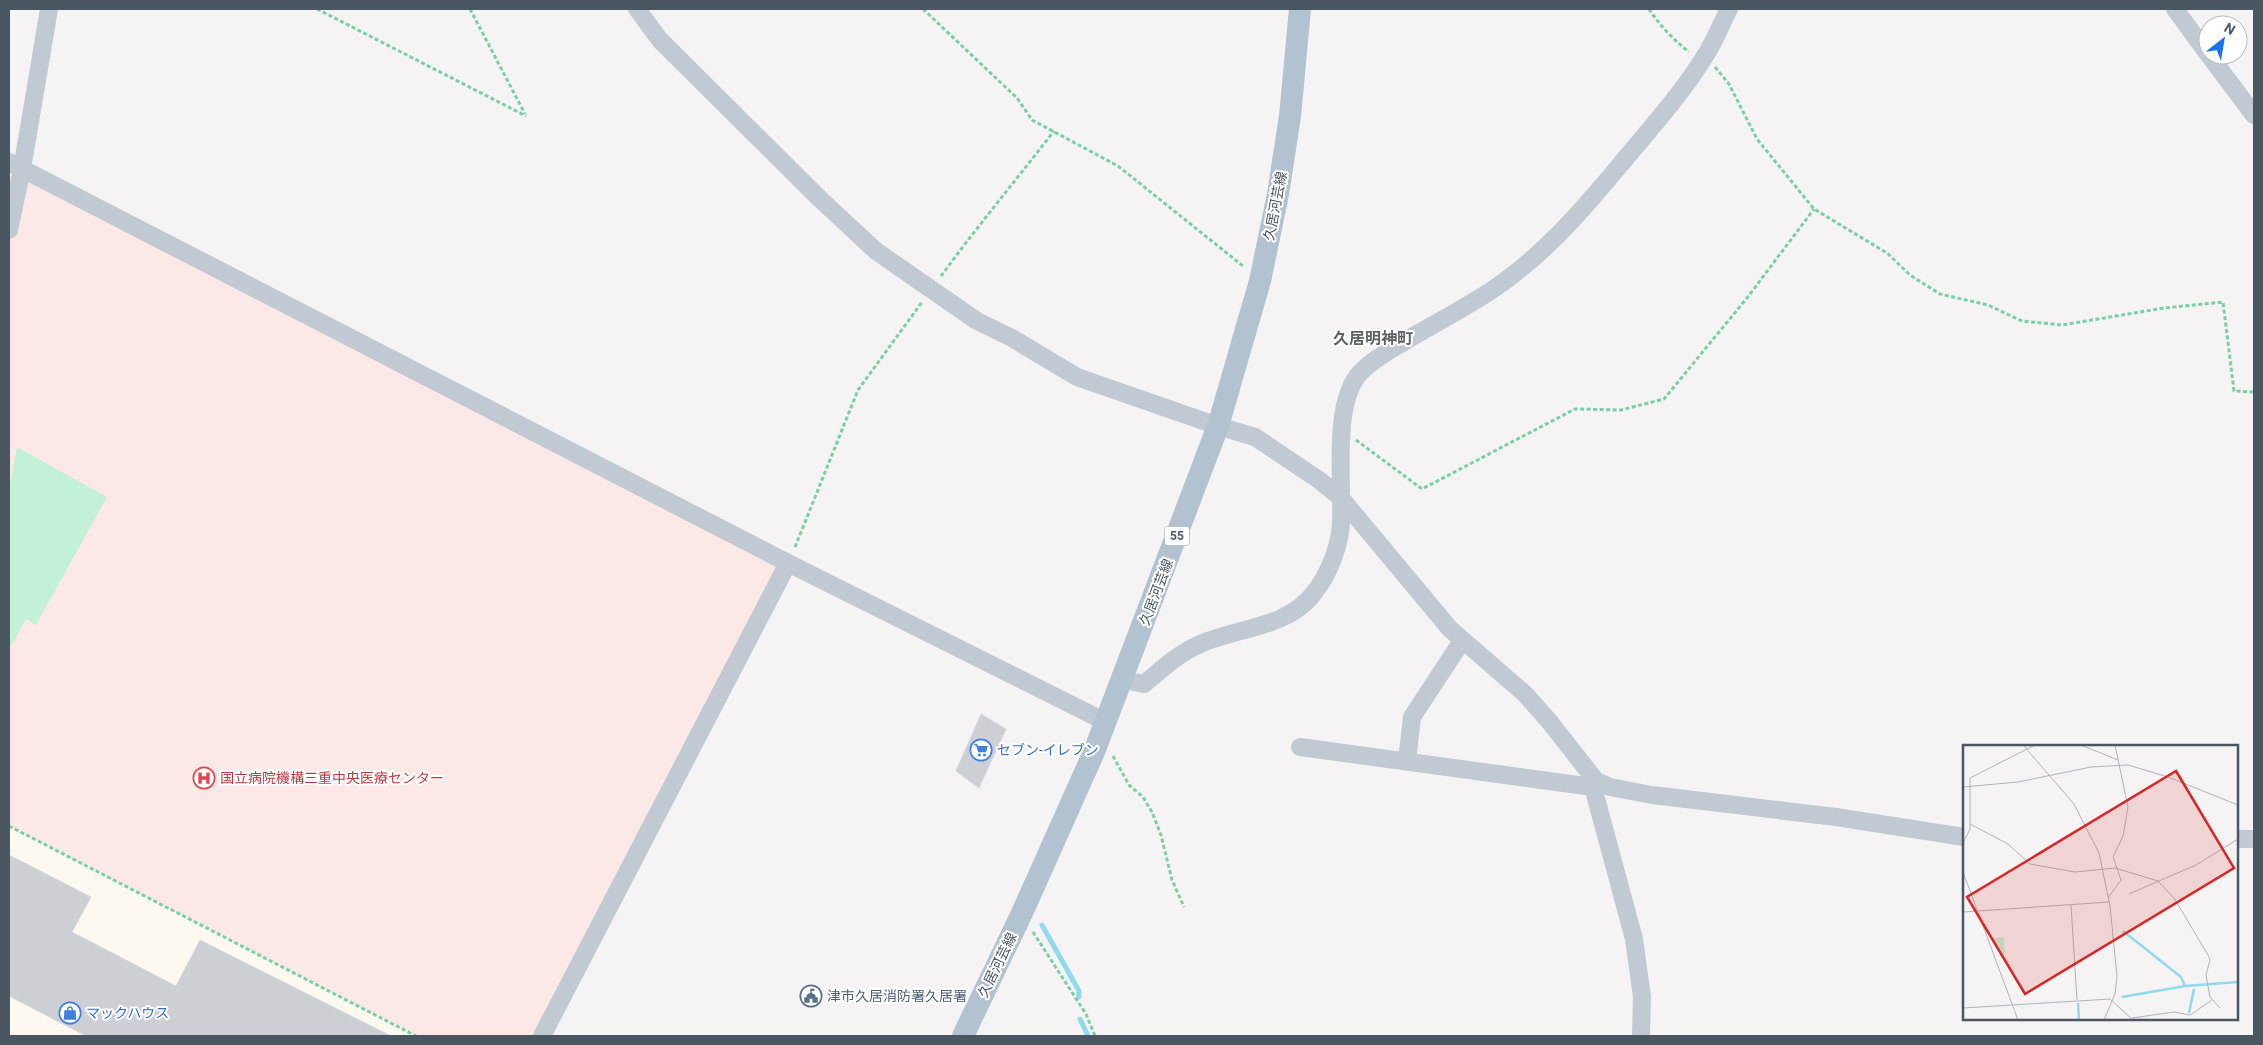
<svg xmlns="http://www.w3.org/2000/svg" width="2263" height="1045" font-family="Roboto,'Noto Sans JP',sans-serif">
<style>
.commercial{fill:#fdf9ef}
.medical{fill:#fce8e6}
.green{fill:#c3f1d5}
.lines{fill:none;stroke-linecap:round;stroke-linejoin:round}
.stream{stroke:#90daee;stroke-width:5}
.building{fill:#cdcfd5;stroke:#d7d9de}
.path{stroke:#7ad0a6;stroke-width:3;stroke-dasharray:4 2.5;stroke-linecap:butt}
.minor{stroke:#c1cad2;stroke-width:18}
.major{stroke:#b3c2d1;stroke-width:22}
.labels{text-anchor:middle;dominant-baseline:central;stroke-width:4;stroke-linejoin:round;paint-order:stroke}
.shield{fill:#fff;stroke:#808990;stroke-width:1}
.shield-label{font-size:12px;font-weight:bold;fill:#4a5661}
.street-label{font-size:14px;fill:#4a5661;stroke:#fff}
.shop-label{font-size:14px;fill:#366cbe;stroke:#fff;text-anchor:start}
.health-label{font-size:14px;fill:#be3a42;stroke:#fff;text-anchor:start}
.service-label{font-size:14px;fill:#4e5e75;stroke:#fff;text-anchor:start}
.quarter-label{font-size:16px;font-weight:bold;fill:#5f6368;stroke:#fff}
.inset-river{fill:none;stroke:#90daee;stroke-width:2.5}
.inset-road{fill:none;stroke:#b1b4b9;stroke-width:1}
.view{fill:#d62828;fill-opacity:0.15;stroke:#d62828;stroke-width:2.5}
.inset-edge{fill:none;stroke:#4a5661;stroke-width:2.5}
</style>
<rect width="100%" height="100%" fill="#f5f3f3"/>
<path class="commercial" d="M 9,826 L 416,1036 L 9,1036 Z"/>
<path class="medical" d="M 22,169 L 788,563 L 542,1036 L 416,1036 L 9,826 L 9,237 Z"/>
<path class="green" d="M 17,447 L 107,497 L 36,625 L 26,619 L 9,650 L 9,489 Z"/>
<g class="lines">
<path class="stream" d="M 1042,925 L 1079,991 L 1079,997
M 1080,1019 L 1088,1036"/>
</g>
<path class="building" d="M 981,714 L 1006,729 L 979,788 L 956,771 Z
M 9,855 L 91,897 L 72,932 L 176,986 L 200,940 L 391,1036 L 86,1036 L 9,996 Z"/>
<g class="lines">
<path class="path" d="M 317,9 L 526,116
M 470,9 L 525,114
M 923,9 L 1017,98 L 1032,120 L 1118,166 L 1243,266
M 1649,9 C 1660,26 1673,39 1689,52
M 1715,67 L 1729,84 L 1757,139 L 1814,209 L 1887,253 L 1910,275 L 1940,294 L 1988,305 L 2022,321 L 2062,325 L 2164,308 L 2223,302 L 2234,391 L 2254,392
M 941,276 C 977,227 1016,180 1054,131
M 1356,440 L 1422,489 L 1575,409 L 1621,410 L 1664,399 L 1747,298 L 1814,209
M 795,547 L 858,390 L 922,302
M 1113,756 L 1129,785 L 1143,797 L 1152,812 L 1161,835 L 1172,880 L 1184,907
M 9,826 L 416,1036
M 1033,932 L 1086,1014 L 1095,1036"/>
<path class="minor" d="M 637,9 L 660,40 L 820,199 L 876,251 L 977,321 L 1012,338 L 1077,377 L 1218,426 L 1255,437 L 1319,480 L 1340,497 L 1450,629 L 1525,694 L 1549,721 L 1596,781 L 1610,787 L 1652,795 L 1836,817 L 1964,837
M 2175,9 L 2208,54
M 2209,55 L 2254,115
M 9,162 L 788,563 L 1106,722
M 9,230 L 22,169 L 49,9
M 1123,680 L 1144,684 C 1161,670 1178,654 1198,645 C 1236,627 1287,629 1314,593 C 1329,574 1340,546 1341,522 C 1343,483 1332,403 1360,373 C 1373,359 1391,350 1407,340 C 1434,324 1463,309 1489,292 C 1541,258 1581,212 1620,165 C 1649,130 1681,95 1705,56 C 1715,41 1721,24 1729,9
M 1300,747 L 1593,787 L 1596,781
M 1407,761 L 1412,717 L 1458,647 L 1461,639
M 1593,787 L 1634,939 L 1642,997 L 1641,1036
M 2237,839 L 2254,839
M 542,1036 L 788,563"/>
<path class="major" d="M 963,1036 L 1022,913 L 1094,752 L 1218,426 L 1260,281 L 1278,194 L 1290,116 L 1300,9"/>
</g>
<defs>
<g id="supermarket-ring" transform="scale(1.125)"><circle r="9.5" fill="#fff" stroke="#3f7fe0" stroke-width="1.5"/><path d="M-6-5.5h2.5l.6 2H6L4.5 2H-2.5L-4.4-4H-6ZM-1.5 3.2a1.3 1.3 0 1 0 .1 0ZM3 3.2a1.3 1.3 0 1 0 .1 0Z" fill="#3f7fe0"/></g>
<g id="hospital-ring" transform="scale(1.125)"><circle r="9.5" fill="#fff" stroke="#e0444e" stroke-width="1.5"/><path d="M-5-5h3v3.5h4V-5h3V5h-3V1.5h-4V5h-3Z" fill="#e0444e"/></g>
<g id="civic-ring" transform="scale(1.125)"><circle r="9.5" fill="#fff" stroke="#5c6f8a" stroke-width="1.5"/><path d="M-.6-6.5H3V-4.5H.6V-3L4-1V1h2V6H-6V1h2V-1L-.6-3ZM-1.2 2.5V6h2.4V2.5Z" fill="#5c6f8a"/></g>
<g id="shop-ring" transform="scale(1.125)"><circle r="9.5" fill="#fff" stroke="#3f7fe0" stroke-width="1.5"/><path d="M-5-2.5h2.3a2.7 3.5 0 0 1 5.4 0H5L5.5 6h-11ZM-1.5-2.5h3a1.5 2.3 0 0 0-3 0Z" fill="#3f7fe0"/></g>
</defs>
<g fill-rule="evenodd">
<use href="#supermarket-ring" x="981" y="750"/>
<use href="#hospital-ring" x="204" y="778"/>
<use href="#civic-ring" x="811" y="996"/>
<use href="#shop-ring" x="70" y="1013"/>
</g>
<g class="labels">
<rect class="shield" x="1164.5" y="526.5" width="25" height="19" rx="4"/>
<g class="shield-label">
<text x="1177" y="536">55</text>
</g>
<g class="street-label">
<text transform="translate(1275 206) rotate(-79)">久居河芸線</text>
<text transform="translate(1156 592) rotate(-69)">久居河芸線</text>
<text transform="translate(997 965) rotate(-64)">久居河芸線</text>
</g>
<g class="shop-label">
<text x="997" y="750">セブン-イレブン</text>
<text x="86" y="1013">マックハウス</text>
</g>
<g class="health-label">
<text x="220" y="778">国立病院機構三重中央医療センター</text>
</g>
<g class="service-label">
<text x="827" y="996">津市久居消防署久居署</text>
</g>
<g class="quarter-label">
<text x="1373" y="338">久居明神町</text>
</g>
</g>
<g transform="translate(1963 745)">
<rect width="275" height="275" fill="#f5f3f3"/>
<path d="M 41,192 L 42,208 L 38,213 L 30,193 Z" fill="#c3f1d5"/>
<path class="inset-river" d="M 222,241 L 275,237M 159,252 L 222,241 L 218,232 L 160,186M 115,258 L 116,275M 226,268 L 231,244"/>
<path class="inset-road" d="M 60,0 L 111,59 L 136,108 L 147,161 L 154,231 L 152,249 L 141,275M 118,0 L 155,15M 0,42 L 55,37 L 128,22 L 165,20 L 205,32 L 275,60M 7,79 L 45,99 L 67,119 L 112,127 L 152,123 L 195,136M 0,98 L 7,84 L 7,33 L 72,0M 0,127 L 55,275M 195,136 L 211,153 L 245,210 L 247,215 L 243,230 L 247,252 L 257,263M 166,149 L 233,120 L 275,94M 145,153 L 158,135 L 150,112 L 160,91 L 165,62 L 152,0M 108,160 L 114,255M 0,167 L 146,157M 0,263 L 147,254 L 170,275M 169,273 L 211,267 L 227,270 L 249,255"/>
<path class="view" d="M 213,26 L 271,123 L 62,249 L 4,152 Z"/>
<rect width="275" height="275" class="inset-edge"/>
</g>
<rect width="2263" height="1045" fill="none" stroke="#4a5661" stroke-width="20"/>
<g transform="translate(2223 40) rotate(31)"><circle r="24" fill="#ffffff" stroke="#b7bbc0"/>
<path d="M0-4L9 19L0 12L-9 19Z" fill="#1a73e8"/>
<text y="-8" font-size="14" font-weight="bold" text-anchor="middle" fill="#4a5661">N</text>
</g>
</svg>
